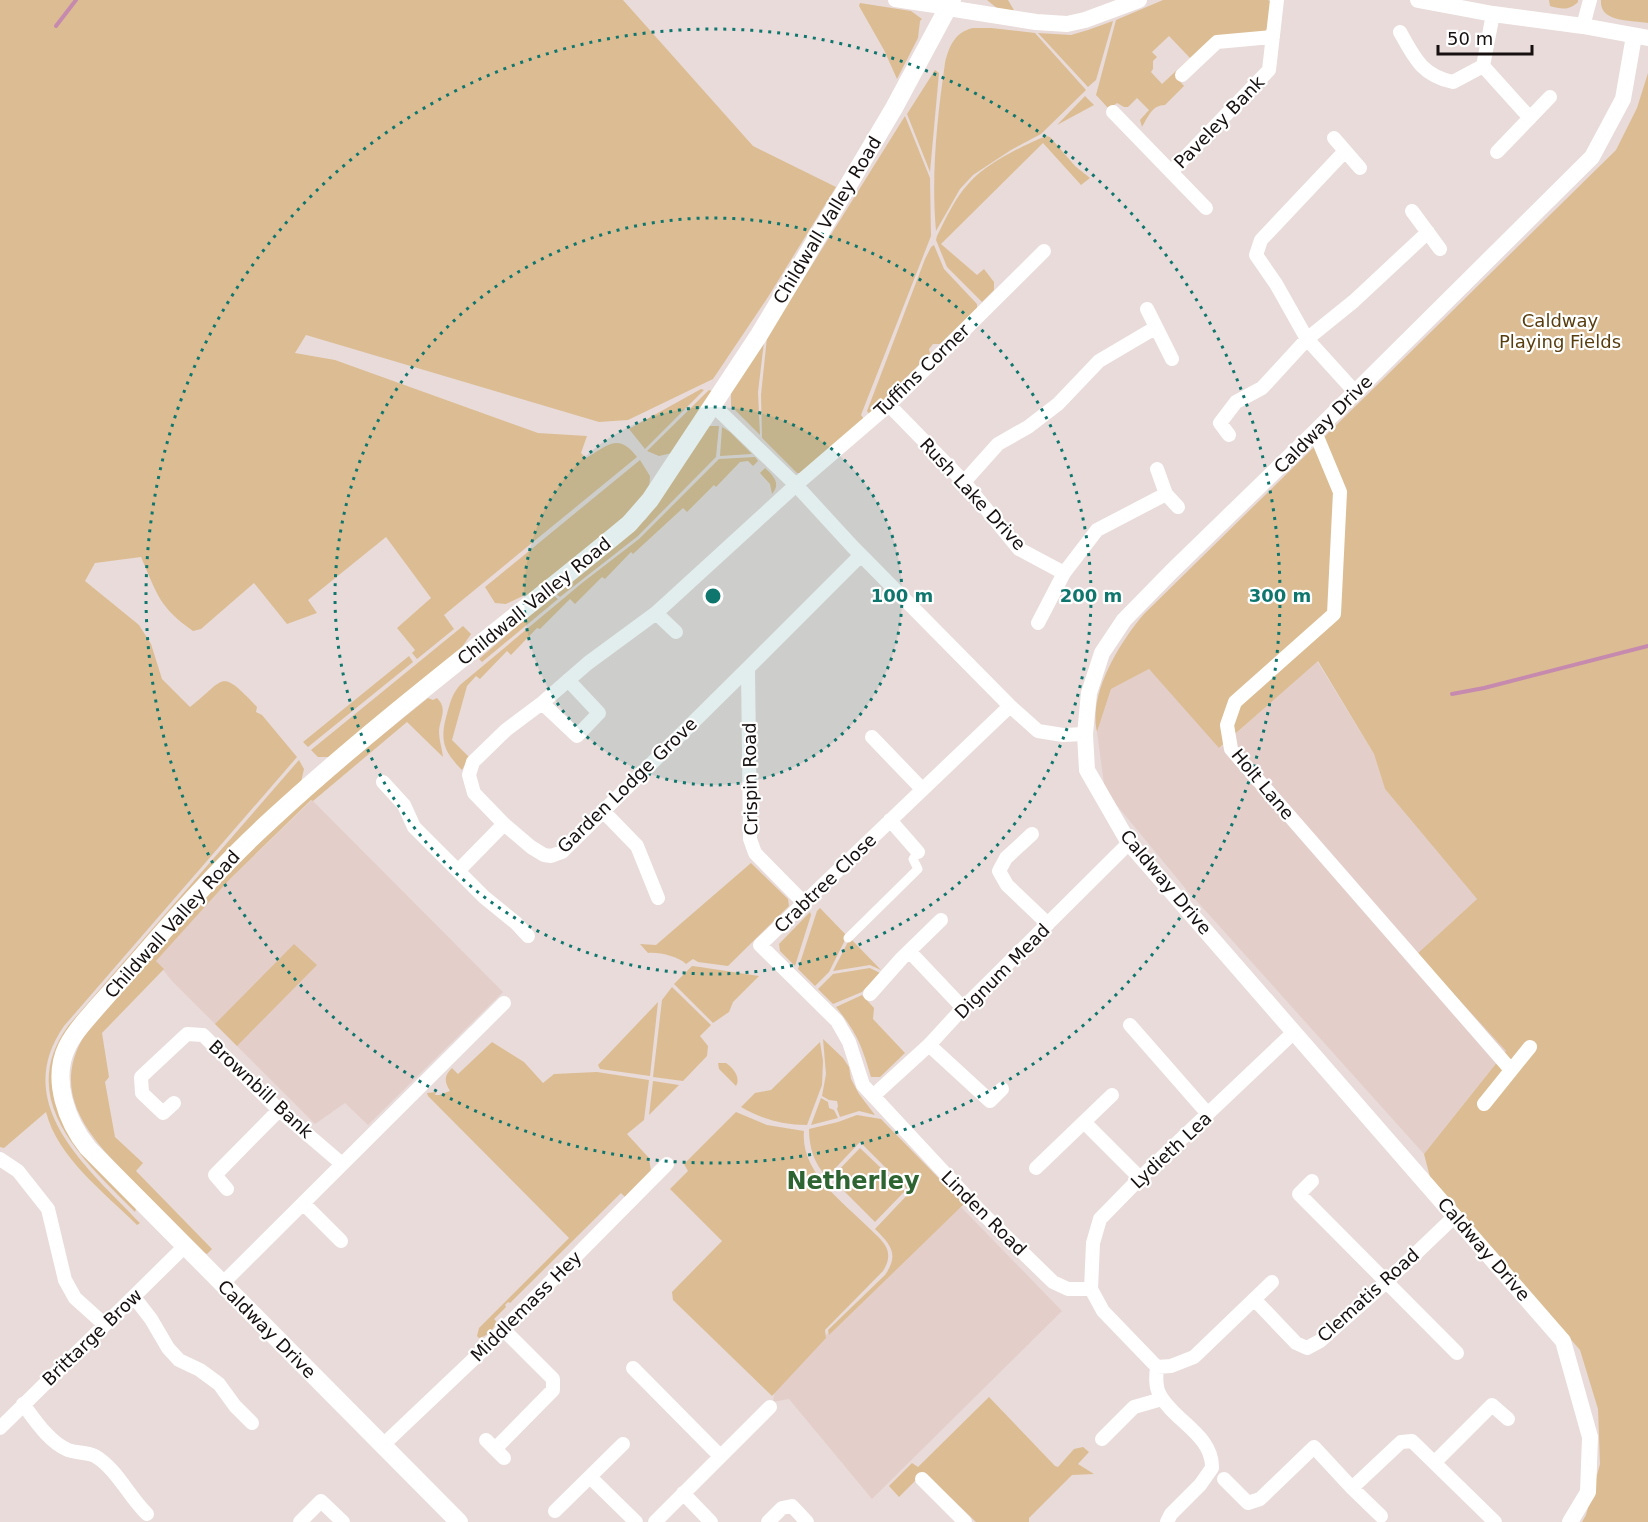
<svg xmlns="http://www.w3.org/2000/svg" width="1648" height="1522" font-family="'DejaVu Sans',sans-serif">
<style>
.built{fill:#e3ceca}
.green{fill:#dcbd93;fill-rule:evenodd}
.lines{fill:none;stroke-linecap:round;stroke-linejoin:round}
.stream{stroke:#c68aae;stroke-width:4}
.pedestrian{stroke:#fff;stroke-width:9}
.minor{stroke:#fff;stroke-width:14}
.tertiary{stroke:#fff;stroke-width:16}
.secondary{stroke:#fff;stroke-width:18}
.ring{fill:none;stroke:#0f766e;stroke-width:3;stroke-dasharray:3 6}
.labels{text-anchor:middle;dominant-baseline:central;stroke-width:4.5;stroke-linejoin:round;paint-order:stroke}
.street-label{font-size:18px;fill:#161110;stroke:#fff}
.park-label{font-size:18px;fill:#583d0f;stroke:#fff}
.district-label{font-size:24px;font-weight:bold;fill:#2d6431;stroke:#fff}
.centre{fill:#0f766e;stroke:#fff;stroke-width:3}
.ring-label{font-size:18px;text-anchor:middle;font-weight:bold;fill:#0f766e;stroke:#fff;stroke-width:4.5;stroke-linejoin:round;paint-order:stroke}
</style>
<rect width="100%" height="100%" fill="#e8dbd9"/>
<path class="built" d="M 1317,661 L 1374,754 L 1385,789 L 1477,899 L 1417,954 L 1506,1051 L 1424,1154 L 1185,888 L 1105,791 L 1097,732 L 1111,689 L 1149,669 L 1220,748 Z
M 312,800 L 503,992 L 368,1125 L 345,1103 L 315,1124 L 172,981 L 156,961 L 230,879 Z
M 961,1207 L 1062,1311 L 872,1499 L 789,1399 L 773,1402 L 775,1389 L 807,1353 Z"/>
<path class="green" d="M 0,0 L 623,0 L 753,146 L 836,187 L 768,297 L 713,379 L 628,420 L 599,422 L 306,335 L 295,353 L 335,360 L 538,433 L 587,436 L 581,453 L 586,458 C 608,446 618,432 637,457 L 444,615 L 454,629 L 417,659 L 412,653 L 415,650 L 397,628 L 431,598 L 386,537 L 308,600 L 317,613 L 287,624 L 254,583 L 201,629 L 193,631 C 159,607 157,594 141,557 L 95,563 L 85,581 L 139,625 L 151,644 L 162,679 L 190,707 C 226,679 219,667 257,707 L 256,712 L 262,715 L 297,757 L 64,1026 C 9,1105 89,1169 140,1223 L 137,1225 C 104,1192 58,1158 46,1112 L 4,1148 L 0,1147 Z
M 987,0 L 1008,0 L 1015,12 L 998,9 Z
M 1163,0 L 1268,0 L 1271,2 L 1268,28 L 1262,34 L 1220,39 L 1177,78 L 1184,86 L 1165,105 C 1152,105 1148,117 1142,127 L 1140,120 L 1149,110 L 1137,98 L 1128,107 L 1124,107 L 1117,103 L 1109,109 L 1096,95 L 1116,20 ZM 1169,36 L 1190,58 L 1162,84 L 1151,72 L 1153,69 L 1153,61 L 1157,57 L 1152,52 Z
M 1549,0 L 1578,0 L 1578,2 C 1569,11 1561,9 1550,6 Z
M 1601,0 L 1648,0 L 1648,23 C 1632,20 1599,23 1601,0 Z
M 860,3 L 911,11 L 922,19 L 920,21 L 918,38 L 897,79 L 884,50 L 859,6 Z
M 1113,21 L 1096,80 L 1088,87 L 1038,33 L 1071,35 L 1088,30 Z
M 973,28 L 991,28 L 1035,33 L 1086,90 L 1041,134 L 1011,150 L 973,175 L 960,189 L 936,231 C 931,175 937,119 945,63 C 949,46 955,32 973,28 Z
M 935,70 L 939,73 L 930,172 L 907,114 Z
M 1648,73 L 1648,1522 L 1582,1522 L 1586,1515 L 1600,1464 L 1598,1409 L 1580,1350 L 1430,1177 L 1424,1154 L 1506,1051 L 1417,954 L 1477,899 L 1385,789 L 1374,754 L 1318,661 L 1219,748 L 1149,669 L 1111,689 L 1097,732 C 1088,693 1120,642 1144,614 L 1616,150 L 1637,108 Z
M 1085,96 L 1094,105 L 1057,125 Z
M 905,116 L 930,178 L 931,236 L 861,415 L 864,419 L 800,473 L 797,473 L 762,438 L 761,395 L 767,337 Z
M 1046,136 L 1050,137 L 1075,166 L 1090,178 L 1081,185 L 1043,143 L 941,244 L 977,275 L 984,269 L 994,282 L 994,290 L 982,302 L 947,267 L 936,240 L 937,236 C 946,218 955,198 969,183 C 987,163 1020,147 1046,136 Z
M 934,245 L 944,269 L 977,304 L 977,308 L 940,344 L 933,344 L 929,349 L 930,354 L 869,414 L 867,411 L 925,259 L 931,247 Z
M 764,342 L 758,392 L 760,435 L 731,406 L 731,392 Z
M 701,389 L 704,390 L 645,449 L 629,429 Z
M 709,390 L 714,392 L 672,453 L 659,456 L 647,451 Z
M 709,426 L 719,426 L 716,457 L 713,460 L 638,536 L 560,597 L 555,593 L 646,519 Z
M 722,427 L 730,432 L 752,454 L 720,456 Z
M 755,457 L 758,461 L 753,466 L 748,461 L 740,462 L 716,487 L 714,485 L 687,512 L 683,508 L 633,554 L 631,552 L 605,579 L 602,577 L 575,604 L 570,599 L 540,629 L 537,628 L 511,655 L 507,651 L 480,679 L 476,676 L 467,686 L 452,740 L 469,757 L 462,770 C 441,749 440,738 448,710 C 451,700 453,693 460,685 L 582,583 L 639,539 L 719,459 Z
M 640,460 L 650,476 L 649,491 L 633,509 L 528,597 L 525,595 L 506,604 L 495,603 L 485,587 Z
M 765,468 C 774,476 781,484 772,494 L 770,484 L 760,473 Z
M 553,595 L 558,599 L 482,662 L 479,659 Z
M 463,626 L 471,634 L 460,650 L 331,757 L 318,757 L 311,750 Z
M 409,656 L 413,662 L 308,747 L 303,742 Z
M 428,698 L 433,700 L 437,698 C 448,709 440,718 439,731 C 439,740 442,748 443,757 L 407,722 L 313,801 L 311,800 L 230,879 L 156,961 L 164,969 L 102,1033 L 109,1077 L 105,1082 L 115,1137 L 143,1163 L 136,1171 L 212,1249 L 207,1254 L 205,1253 C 183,1231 162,1210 140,1188 C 99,1146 46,1100 84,1036 L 228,870 L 323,783 Z
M 299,760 L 304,769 L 301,782 L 91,1003 L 53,1087 L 137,1206 L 135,1212 C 85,1161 14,1101 68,1026 Z
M 751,863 L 788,899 L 789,906 L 728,966 L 698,962 L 693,959 L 686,964 C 679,957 660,952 648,953 L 640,944 L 656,945 Z
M 820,908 L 847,936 L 829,972 L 815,986 L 798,969 L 817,911 Z
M 810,912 L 811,915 L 795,966 L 780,951 L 779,944 Z
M 850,938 L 881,970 L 870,965 L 833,971 Z
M 294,944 L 317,965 L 237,1046 L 215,1024 Z
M 692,966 L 700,967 L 759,976 L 733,1002 L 729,1012 L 713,1023 L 674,984 Z
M 870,968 L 880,973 L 862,992 L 833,1004 L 818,989 L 833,974 Z
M 672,987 L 711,1025 L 700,1036 L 708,1046 L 707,1056 L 683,1081 L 653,1077 L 662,1000 Z
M 862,995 L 874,1008 L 873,1019 L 905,1053 L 880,1077 L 871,1077 C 862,1046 857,1033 836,1007 Z
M 658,1002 L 650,1076 L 600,1069 L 598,1065 Z
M 823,1039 L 843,1058 L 849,1067 L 851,1079 L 859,1094 L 875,1115 L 859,1111 L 840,1117 L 837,1109 L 838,1106 L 837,1101 L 829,1100 L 822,1096 L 826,1074 Z
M 492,1042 L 524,1062 L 543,1083 L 554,1074 L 597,1072 L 649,1080 L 644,1120 L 627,1134 L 649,1158 L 651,1171 L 627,1199 L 621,1193 L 510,1303 L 508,1302 L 505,1305 L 506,1307 L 494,1319 L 496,1321 C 495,1328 488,1336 479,1338 L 477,1336 L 479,1328 L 569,1238 L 428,1096 L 427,1093 L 436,1092 L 435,1095 L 439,1095 L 450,1091 C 444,1081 444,1076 452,1068 L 458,1074 Z
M 820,1042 L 823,1061 L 822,1085 L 807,1125 C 782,1125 762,1119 741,1107 L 755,1093 L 771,1090 Z
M 718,1063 L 726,1063 C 733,1068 741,1077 736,1086 L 719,1069 Z
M 653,1081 L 679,1085 L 649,1115 Z
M 821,1098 L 828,1102 L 829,1108 L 834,1110 L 838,1118 L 811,1125 Z
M 736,1112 L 767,1125 L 804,1131 C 800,1172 843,1202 869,1228 C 875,1234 884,1241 887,1249 C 890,1257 887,1265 883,1271 L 825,1330 L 826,1338 L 772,1396 L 673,1300 L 672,1292 L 722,1241 L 670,1189 L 688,1171 L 684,1164 Z
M 857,1115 L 881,1119 L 964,1204 L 829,1335 L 828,1330 L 885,1275 C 900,1254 890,1244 875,1229 L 910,1192 L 860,1142 L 827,1177 C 814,1164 809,1147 809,1129 L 838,1122 Z
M 860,1148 L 905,1191 L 875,1222 L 831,1178 Z
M 989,1397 L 1055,1466 L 1058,1467 L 1074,1449 L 1083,1447 L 1089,1452 L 1078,1464 L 1094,1474 L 1072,1475 L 1029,1518 L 1029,1522 L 976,1522 L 924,1472 L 899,1497 L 889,1486 L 912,1463 L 918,1467 Z"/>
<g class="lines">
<path class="stream" d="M 56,26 L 76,0
M 1452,694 L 1484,688 L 1648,646"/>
<path class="pedestrian" d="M 848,938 L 918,869 L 913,859 L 918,852"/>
<path class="minor" d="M 895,0 L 948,8
M 1583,26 L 1590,0
M 1400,32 C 1415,59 1422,75 1453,82 L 1483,66 L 1493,14
M 1483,66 L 1530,118
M 1182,75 L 1217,42 L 1273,37
M 1113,112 L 1206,208
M 1334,138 L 1360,168
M 1345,151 L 1261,240 L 1256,255 L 1276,284 L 1307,339 L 1355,392
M 1497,152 L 1550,97
M 1171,172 L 1269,70 L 1277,0
M 1412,211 L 1440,249
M 1147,309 L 1172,359
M 713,405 L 796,485 L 852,546 L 1010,706 L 1038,731 L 1063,735 L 1085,734
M 889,405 L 964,482 L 1019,549 L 1064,573
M 1315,432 L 1340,492 L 1334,614 L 1235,702 L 1227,725 L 1231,749 L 1511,1070
M 1229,435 L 1220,423 L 1236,402 L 1262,388 L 1307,339 L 1354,301 L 1428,232
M 1157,469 L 1166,494 L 1178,507
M 964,482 L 998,444 L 1028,427 L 1058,404 L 1099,361 L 1155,328
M 861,555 L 748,668 L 562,852 L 551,856 L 544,855 L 531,847 L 504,824 L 474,793 L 469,775 L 473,762 L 506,730 L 542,703 L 588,663 L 656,613 L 796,485 L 889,405 L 1044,251
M 656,613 L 676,632
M 1038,623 L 1064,573 L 1097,530 L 1166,494
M 748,668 L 750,839 L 755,853 L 805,904
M 542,703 L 577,736 L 599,713 L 568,680
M 1010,706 L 760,945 L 837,1021 L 849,1042 L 863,1085 L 980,1211 L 1053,1282 L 1068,1289 L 1091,1289
M 872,737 L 922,789
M 383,782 L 404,805 L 414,827 L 484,897 L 516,923 L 528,936
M 603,811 L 637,846 L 658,898
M 890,820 L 918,852
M 1032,834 L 1006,858 L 999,871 L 1007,885 L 1048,924
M 458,871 L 504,824
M 909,951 L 963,1008
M 870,994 L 902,958 L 941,920
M 1130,1025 L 1208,1114
M 929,1045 L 990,1101 L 1002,1089
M 873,1096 L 929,1045 L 963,1008 L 1129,843
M 174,1103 L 163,1113 L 142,1093 L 141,1077 L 187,1034 L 203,1035 L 279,1110 L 342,1164
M 1484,1104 L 1530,1047
M 1084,1122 L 1140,1178
M 0,1159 L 18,1171 L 48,1209 L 65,1280 L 75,1298 L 105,1325
M 1036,1168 L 1112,1095
M 1312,1181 L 1299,1194 L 1457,1353
M 227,1189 L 215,1175 L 279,1110
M 304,1204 L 341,1241
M 222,1284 L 504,1003
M 1091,1289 L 1093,1243 L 1100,1219 L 1140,1178 L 1294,1032
M 1091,1289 L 1103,1311 L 1157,1367 C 1156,1376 1155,1387 1160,1395 C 1174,1421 1213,1435 1212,1468 L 1200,1485 L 1171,1514 L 1167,1522
M 134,1297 L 151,1319 L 168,1348 L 179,1360 L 200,1370 L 219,1384 L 235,1406 L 252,1423
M 1254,1299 L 1296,1343 L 1307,1348 L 1320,1341 L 1385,1283 L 1455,1216
M 1157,1367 L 1171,1366 L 1194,1357 L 1272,1282
M 633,1368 L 720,1456
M 23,1404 C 35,1420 49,1442 68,1450 C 76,1453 87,1452 95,1456 C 117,1469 129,1497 147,1514
M 0,1428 L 185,1246
M 1102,1439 L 1134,1407 L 1162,1399
M 486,1440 L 504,1458
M 383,1445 L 481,1352 L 667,1164
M 495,1449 L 553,1390 L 553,1379 L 504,1330
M 1435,1462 L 1492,1405 L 1508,1419
M 590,1477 L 636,1522
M 922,1479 L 965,1522
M 1224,1479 L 1248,1503 L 1260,1499 L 1314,1447 L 1352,1488 L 1401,1442 L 1412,1441 L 1495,1522
M 1352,1488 L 1381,1516
M 683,1493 L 711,1522
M 555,1511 L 623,1444
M 300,1522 L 321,1501 L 343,1522
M 655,1522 L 770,1407
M 768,1522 L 782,1508 L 792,1506 L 807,1522"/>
<path class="tertiary" d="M 1418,0 L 1493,14 L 1583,26 L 1648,38
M 948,8 L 1036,22 L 1067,24 L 1085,20 L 1139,0
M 1570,1522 L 1588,1492 L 1590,1437 L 1563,1341 L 1129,843 L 1087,770 L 1085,734 L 1089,693 L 1102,653 L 1124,620 L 1171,572 L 1315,432 L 1592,157 L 1623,99 L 1634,36"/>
<path class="secondary" d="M 459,1522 L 88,1148 C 67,1122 51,1080 67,1047 C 74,1032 86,1020 97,1007 C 114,988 131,969 148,949 C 187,904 228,859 273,818 C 386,714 511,622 629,524 L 650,500 L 759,335 L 792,280 L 894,108 L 952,0"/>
</g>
<circle cx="713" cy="596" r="189" fill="#0f766e" fill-opacity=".12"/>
<g class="ring">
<circle cx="713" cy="596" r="189"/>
<circle cx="713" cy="596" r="378"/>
<circle cx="713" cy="596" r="567"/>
</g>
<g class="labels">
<g class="street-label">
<text transform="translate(1219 122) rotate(-46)">Paveley Bank</text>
<text transform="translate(827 220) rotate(-59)">Childwall Valley Road</text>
<text transform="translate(922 370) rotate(-44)">Tuffins Corner</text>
<text transform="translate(1323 424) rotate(-45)">Caldway Drive</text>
<text transform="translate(973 494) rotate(47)">Rush Lake Drive</text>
<text transform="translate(534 601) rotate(-39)">Childwall Valley Road</text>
<text transform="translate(750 779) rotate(-91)">Crispin Road</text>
<text transform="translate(1263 784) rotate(50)">Holt Lane</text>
<text transform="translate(627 785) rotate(-44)">Garden Lodge Grove</text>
<text transform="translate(1166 882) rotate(50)">Caldway Drive</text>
<text transform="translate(825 883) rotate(-44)">Crabtree Close</text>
<text transform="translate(172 924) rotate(-48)">Childwall Valley Road</text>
<text transform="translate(1002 971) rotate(-45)">Dignum Mead</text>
<text transform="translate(261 1089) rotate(43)">Brownbill Bank</text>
<text transform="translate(1171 1150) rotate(-43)">Lydieth Lea</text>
<text transform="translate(984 1213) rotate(45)">Linden Road</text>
<text transform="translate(1484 1249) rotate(49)">Caldway Drive</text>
<text transform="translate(1368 1295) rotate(-42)">Clematis Road</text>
<text transform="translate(526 1306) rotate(-45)">Middlemass Hey</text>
<text transform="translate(267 1329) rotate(45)">Caldway Drive</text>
<text transform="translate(92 1337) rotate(-44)">Brittarge Brow</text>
</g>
<g class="park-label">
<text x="1560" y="320">Caldway<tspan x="1560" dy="21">Playing Fields</tspan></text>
</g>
<g class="district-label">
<text x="853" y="1181">Netherley</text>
</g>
</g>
<circle cx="713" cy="596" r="9" class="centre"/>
<g class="ring-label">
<text x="902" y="602">100 m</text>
<text x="1091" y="602">200 m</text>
<text x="1280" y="602">300 m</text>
</g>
<path d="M1438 45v9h94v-9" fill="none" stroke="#161110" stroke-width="3"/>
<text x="1447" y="45" font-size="18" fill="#161110" stroke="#ffffff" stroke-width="4.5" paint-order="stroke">50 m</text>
</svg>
